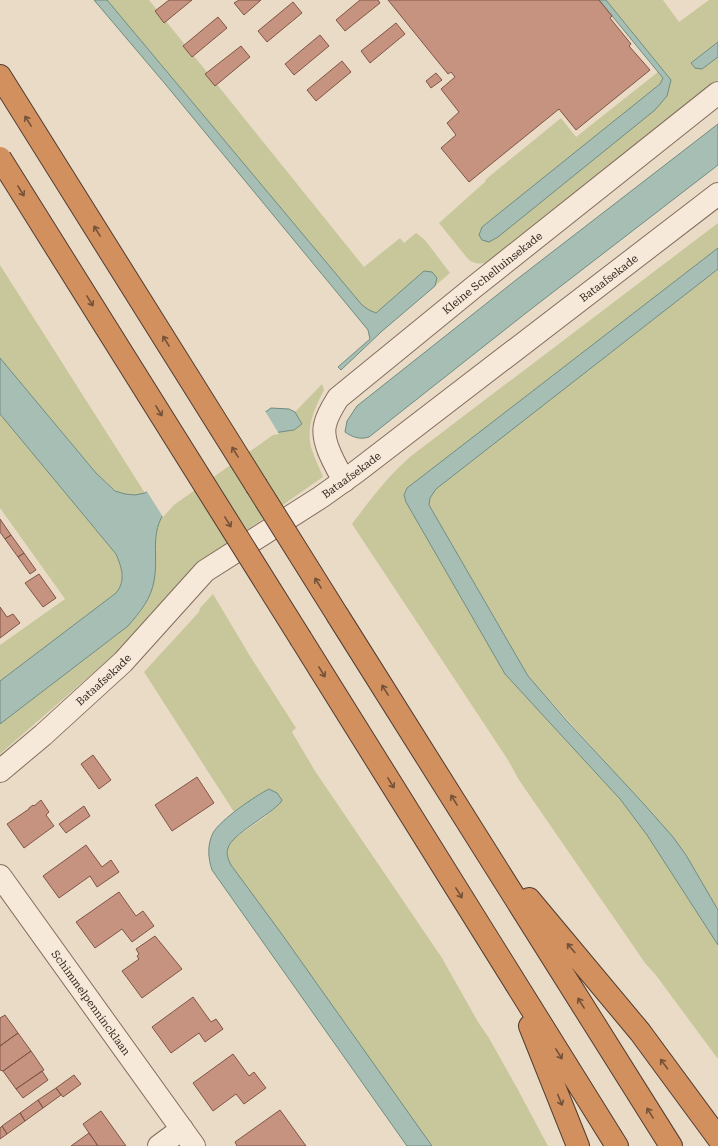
<svg xmlns="http://www.w3.org/2000/svg" width="718" height="1146" font-family="'Roboto Serif',serif">
<style>
.green{fill:#c8c79b}
.water{fill:#a7beb4;stroke:#6f8c81}
.pier{fill:#eadbc6}
.building{fill:#c59380;stroke:#815546}
.lines{fill:none;stroke-linecap:round;stroke-linejoin:round}
.street-casing{stroke:#846d5e;stroke-width:24}
.highway-casing{stroke:#523c31;stroke-width:24}
.street{stroke:#f6e9d9;stroke-width:22}
.highway{stroke:#d2905f;stroke-width:22}
.highway-bridge-casing{stroke:#523c31;stroke-width:24;stroke-linecap:butt}
.highway-bridge{stroke:#d2905f;stroke-width:22}
.oneway{stroke:#745239}
.labels{text-anchor:middle;dominant-baseline:central;stroke-width:3;stroke-linejoin:round;paint-order:stroke}
.street-label{font-size:11px;fill:#362820;stroke:#f2e6d5}
</style>
<rect width="100%" height="100%" fill="#eadbc6"/>
<path class="green" d="M 107,0 L 149,0 L 364,267 L 400,238 L 404,243 L 416,233 L 425,240 L 450,273 L 435,286 L 437,278 L 424,271 L 376,313 L 369,310 L 362,305 Z
M 606,0 L 663,0 L 679,22 L 709,0 L 718,0 L 718,42 L 691,63 L 702,69 L 718,57 L 718,80 L 490,262 C 481,264 475,265 468,259 L 439,223 L 486,181 L 485,180 L 561,118 L 576,137 L 658,72 L 663,78 L 660,84 L 482,227 L 479,235 L 671,80 Z
M 718,223 L 718,248 L 407,488 L 404,494 L 406,502 L 505,674 L 620,799 L 647,835 L 718,945 L 718,1059 L 655,974 L 645,963 L 519,780 L 508,760 L 352,524 C 370,500 388,476 411,456 Z
M 0,265 L 145,493 L 135,495 L 125,494 L 116,491 L 96,473 L 0,358 Z
M 718,269 L 718,910 L 686,855 L 673,837 L 528,676 L 429,505 L 430,498 L 436,489 Z
M 322,384 L 324,390 C 315,408 306,426 311,447 C 314,457 319,467 323,477 L 195,566 L 116,653 L 0,754 L 0,724 L 128,626 L 140,612 L 146,603 L 154,581 L 156,530 L 158,521 L 166,510 L 273,433 L 294,430 L 302,424 L 295,412 Z
M 0,414 L 116,554 C 122,568 126,581 116,593 L 0,681 L 0,645 L 65,599 L 0,508 Z
M 213,594 L 250,656 L 296,728 L 292,732 L 315,771 L 442,958 L 478,1022 L 489,1038 L 517,1088 L 548,1146 L 432,1146 L 231,865 L 227,857 L 228,848 L 231,841 L 265,817 L 281,802 L 269,789 L 255,797 L 234,812 L 144,672 L 199,612 L 200,608 Z"/>
<path class="water" d="M 94,0 L 107,0 L 362,305 L 369,310 L 376,313 L 424,271 L 432,272 L 437,278 L 435,286 L 381,332 L 341,370 L 338,367 L 370,339 L 368,330 L 166,85 Z
M 599,0 L 606,0 L 671,80 L 667,96 L 655,110 L 498,237 L 489,242 L 482,240 L 479,235 L 482,227 L 660,84 L 663,78 Z
M 718,42 L 718,57 L 702,69 L 695,68 L 691,63 Z
M 718,124 L 718,165 L 526,313 L 369,437 C 360,440 352,437 345,432 L 347,421 L 357,406 L 516,280 Z
M 718,248 L 718,269 L 436,489 L 430,498 L 429,505 L 528,676 L 567,721 L 642,802 L 673,837 L 686,855 L 718,910 L 718,945 L 647,835 L 620,799 L 505,674 L 406,502 L 404,495 L 407,488 Z
M 0,358 L 96,473 L 115,491 L 125,494 L 135,495 L 145,493 L 206,454 L 271,408 L 289,409 L 295,412 L 302,424 L 294,430 L 273,433 L 166,510 C 149,534 159,554 154,581 C 151,599 140,612 128,626 L 0,724 L 0,681 L 116,593 C 126,581 122,568 116,554 L 0,414 Z
M 269,789 L 277,793 L 282,800 L 281,802 C 270,815 231,835 228,848 C 226,854 228,859 231,865 L 281,933 L 432,1146 L 407,1146 L 212,870 C 208,858 207,845 213,833 C 220,820 255,796 269,789 Z"/>
<path class="pier" d="M 265,411 L 279,434 L 273,435 L 174,505 L 163,517 L 146,490 L 204,452 Z"/>
<path class="building" d="M 169,0 L 192,0 L 164,23 L 155,11 Z
M 239,0 L 261,0 L 244,15 L 234,3 Z
M 360,0 L 378,0 L 380,3 L 345,31 L 336,20 Z
M 388,0 L 599,0 L 612,16 L 610,18 L 631,44 L 629,46 L 650,70 L 576,130 L 559,109 L 469,182 L 441,148 L 456,135 L 447,123 L 459,112 L 441,89 L 455,77 L 451,72 L 448,74 Z
M 293,2 L 302,13 L 267,42 L 258,31 Z
M 218,17 L 227,28 L 192,57 L 183,46 Z
M 396,23 L 405,34 L 370,63 L 361,51 Z
M 320,35 L 329,46 L 294,75 L 285,64 Z
M 241,46 L 250,57 L 215,86 L 205,74 Z
M 342,61 L 351,72 L 316,101 L 307,90 Z
M 436,73 L 442,80 L 431,88 L 426,81 Z
M 0,519 L 11,535 L 5,539 L 0,532 Z
M 11,535 L 24,553 L 18,557 L 5,539 Z
M 24,553 L 36,570 L 30,574 L 18,557 Z
M 39,574 L 56,598 L 43,607 L 25,583 Z
M 0,607 L 7,617 L 13,614 L 20,623 L 0,638 Z
M 93,755 L 111,780 L 99,789 L 81,764 Z
M 197,777 L 214,803 L 172,831 L 155,805 Z
M 41,800 L 49,812 L 46,815 L 54,826 L 24,848 L 7,824 L 29,809 L 29,808 L 33,805 L 34,806 Z
M 84,806 L 90,816 L 66,833 L 59,824 Z
M 86,845 L 102,867 L 111,860 L 119,872 L 97,887 L 90,876 L 59,898 L 43,876 Z
M 119,892 L 136,916 L 143,911 L 154,926 L 132,942 L 122,929 L 95,948 L 76,922 Z
M 155,936 L 182,969 L 142,998 L 122,971 L 139,959 L 137,956 L 139,954 L 136,949 Z
M 193,997 L 211,1022 L 216,1019 L 223,1029 L 205,1042 L 199,1033 L 171,1053 L 152,1027 Z
M 5,1015 L 18,1033 L 0,1046 L 0,1018 Z
M 18,1033 L 31,1051 L 3,1071 L 0,1070 L 0,1046 Z
M 31,1051 L 44,1070 L 16,1089 L 3,1071 Z
M 233,1054 L 249,1076 L 254,1072 L 266,1088 L 244,1104 L 236,1094 L 213,1111 L 193,1083 Z
M 42,1071 L 48,1080 L 23,1098 L 16,1089 Z
M 74,1075 L 81,1084 L 63,1097 L 56,1088 Z
M 56,1088 L 61,1095 L 43,1108 L 38,1100 Z
M 38,1100 L 43,1108 L 25,1121 L 20,1113 Z
M 280,1110 L 306,1146 L 237,1146 L 235,1142 Z
M 101,1111 L 126,1146 L 98,1146 L 89,1133 L 83,1124 Z
M 20,1113 L 25,1121 L 7,1134 L 2,1126 Z
M 2,1126 L 7,1134 L 0,1139 L 0,1128 Z
M 89,1133 L 98,1146 L 71,1146 Z"/>
<g class="lines">
<g class="street-casing">
<g id="street">
<path id="s1" d="M 344,481 C 336,466 321,442 325,425 C 327,415 333,406 338,398 L 474,287 L 718,93"/>
<path id="s2" d="M 0,771 L 43,735 L 123,662 L 205,571 L 321,497 L 356,472 L 718,194"/>
<path id="s3" d="M 0,876 L 194,1146"/>
<path d="M 159,1146 L 182,1129"/>
</g>
</g>
<g class="highway-casing">
<path id="highway" d="M 0,76 L 256,485
M 338,616 L 671,1146
M 301,639 L 617,1146
M 529,899 L 640,1032 L 718,1138
M 530,1026 L 578,1146"/>
</g>
<use href="#street" class="street"/>
<use href="#highway" class="highway"/>
<g class="highway-bridge-casing">
<path id="highway-bridge" d="M 0,158 L 301,639
M 256,485 L 338,616"/>
</g>
<use href="#highway-bridge" class="highway-bridge"/>
</g>
<defs><path id="oneway-shaft" d="M-6 0H5M1.5-3L5.5 0L1.5 3" fill="none" stroke-width="1.6" stroke-linecap="round" stroke-linejoin="round"/></defs>
<g class="oneway">
<use href="#oneway-shaft" transform="translate(28 121) rotate(-122)"/>
<use href="#oneway-shaft" transform="translate(21 191) rotate(58)"/>
<use href="#oneway-shaft" transform="translate(97 231) rotate(-122)"/>
<use href="#oneway-shaft" transform="translate(90 301) rotate(58)"/>
<use href="#oneway-shaft" transform="translate(166 341) rotate(-122)"/>
<use href="#oneway-shaft" transform="translate(159 411) rotate(58)"/>
<use href="#oneway-shaft" transform="translate(235 452) rotate(-122)"/>
<use href="#oneway-shaft" transform="translate(228 522) rotate(58)"/>
<use href="#oneway-shaft" transform="translate(318 583) rotate(-122)"/>
<use href="#oneway-shaft" transform="translate(322 672) rotate(58)"/>
<use href="#oneway-shaft" transform="translate(385 690) rotate(-122)"/>
<use href="#oneway-shaft" transform="translate(391 783) rotate(58)"/>
<use href="#oneway-shaft" transform="translate(454 800) rotate(-122)"/>
<use href="#oneway-shaft" transform="translate(459 893) rotate(58)"/>
<use href="#oneway-shaft" transform="translate(571 948) rotate(-130)"/>
<use href="#oneway-shaft" transform="translate(581 1003) rotate(-122)"/>
<use href="#oneway-shaft" transform="translate(559 1054) rotate(58)"/>
<use href="#oneway-shaft" transform="translate(664 1064) rotate(-127)"/>
<use href="#oneway-shaft" transform="translate(560 1100) rotate(68)"/>
<use href="#oneway-shaft" transform="translate(650 1113) rotate(-122)"/>
</g>
<g class="labels">
<g class="street-label">
<text stroke="none"><textPath href="#s1" startOffset="289">Kleine Schelluinsekade</textPath></text>
<text stroke="none"><textPath href="#s2" startOffset="786">Bataafsekade</textPath></text>
<text stroke="none"><textPath href="#s2" startOffset="462">Bataafsekade</textPath></text>
<text stroke="none"><textPath href="#s2" startOffset="138">Bataafsekade</textPath></text>
<text stroke="none"><textPath href="#s3" startOffset="156">Schimmelpennincklaan</textPath></text>
</g>
</g>
</svg>
